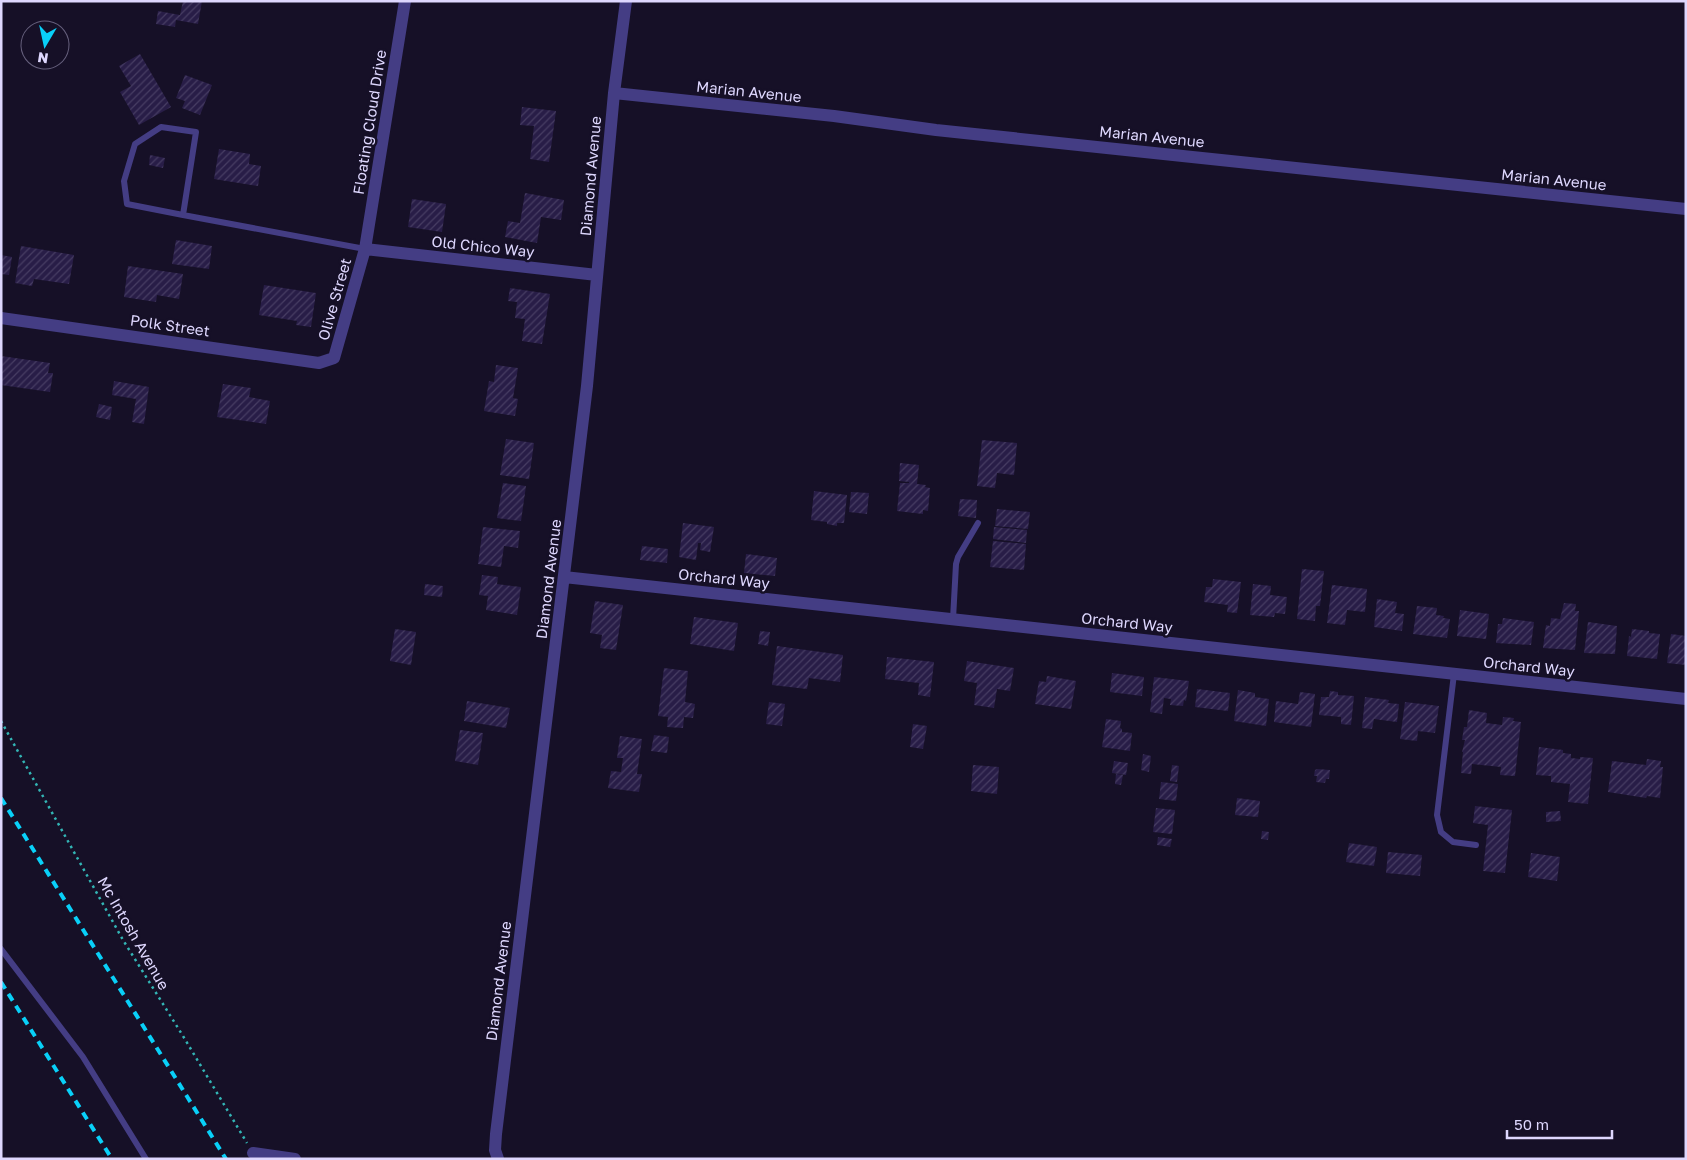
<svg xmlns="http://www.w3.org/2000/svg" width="1687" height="1160" font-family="'Golos Text',sans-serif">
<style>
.building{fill:url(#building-hatch)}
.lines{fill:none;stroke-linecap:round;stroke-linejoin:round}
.path{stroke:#33b5b5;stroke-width:2.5;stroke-dasharray:2.5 4;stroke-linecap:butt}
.service{stroke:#443d84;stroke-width:6}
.minor{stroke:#443d84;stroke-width:12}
.rail{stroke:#09d0f8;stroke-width:4;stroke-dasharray:8 6;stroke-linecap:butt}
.labels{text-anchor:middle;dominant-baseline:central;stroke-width:5;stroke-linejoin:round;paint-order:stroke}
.street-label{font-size:15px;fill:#ded7fe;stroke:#161027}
</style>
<defs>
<pattern id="building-hatch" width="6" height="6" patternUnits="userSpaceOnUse" patternTransform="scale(1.25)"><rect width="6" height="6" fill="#281d47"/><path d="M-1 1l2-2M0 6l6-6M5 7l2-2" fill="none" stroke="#473d63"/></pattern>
</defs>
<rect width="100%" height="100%" fill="#161027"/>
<path class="building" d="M 183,1 L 202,1 L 198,24 L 176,20 L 175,27 L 156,24 L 158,11 L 180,15 Z
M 140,54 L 171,107 L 139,125 L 120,92 L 131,86 L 119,66 Z
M 185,75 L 212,85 L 200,115 L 182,108 L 185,101 L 176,98 Z
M 522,107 L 556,111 L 549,162 L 530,159 L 534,126 L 520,125 Z
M 219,149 L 250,154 L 249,164 L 261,166 L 258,186 L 214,179 Z
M 150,155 L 165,158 L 163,168 L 149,165 Z
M 525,193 L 564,200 L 561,220 L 541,217 L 537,243 L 505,237 L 508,221 L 520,223 Z
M 412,199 L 446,204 L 442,232 L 408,227 Z
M 176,240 L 212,246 L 209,269 L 172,264 Z
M 21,246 L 74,255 L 69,284 L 34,279 L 32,286 L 15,283 Z
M 1,255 L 12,257 L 9,275 L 1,274 Z
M 128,266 L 183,274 L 179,299 L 157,295 L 156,302 L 124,297 Z
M 264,285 L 316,293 L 311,327 L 296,325 L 297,321 L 259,315 Z
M 510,288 L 550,294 L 542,344 L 522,341 L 525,319 L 515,318 L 517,302 L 508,301 Z
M 1,356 L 50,363 L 48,373 L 53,373 L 50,392 L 1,385 Z
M 496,365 L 518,368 L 513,398 L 518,399 L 515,416 L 484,411 L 489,381 L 494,382 Z
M 114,381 L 149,387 L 144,424 L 132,422 L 136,399 L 112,395 Z
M 223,384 L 251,388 L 249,397 L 270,401 L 266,424 L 217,417 Z
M 99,404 L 112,407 L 110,420 L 96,417 Z
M 506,439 L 534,443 L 529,479 L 500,475 Z
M 982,440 L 1017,443 L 1014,475 L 997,473 L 995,488 L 977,486 Z
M 900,463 L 919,465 L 917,484 L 926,485 L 925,487 L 930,488 L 928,511 L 923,510 L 923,514 L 897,511 L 900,483 L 909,483 L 909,482 L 899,481 Z
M 503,483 L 526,486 L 521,521 L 497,518 Z
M 814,491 L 847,495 L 844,523 L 837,523 L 837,526 L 827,524 L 827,522 L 811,520 Z
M 851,492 L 869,493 L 867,514 L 849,512 Z
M 960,499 L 977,500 L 976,518 L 958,516 Z
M 997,509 L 1030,512 L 1028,529 L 995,526 Z
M 683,523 L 714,527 L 710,552 L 700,550 L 701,543 L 698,543 L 696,560 L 679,557 Z
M 483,527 L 520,531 L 518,548 L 504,546 L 501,567 L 478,564 Z
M 994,527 L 1027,530 L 1026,543 L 993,539 Z
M 993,541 L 1026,544 L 1024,570 L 990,567 Z
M 642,546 L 668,549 L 667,563 L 640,560 Z
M 746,554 L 777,558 L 775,576 L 744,573 Z
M 1302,569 L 1324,571 L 1320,606 L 1316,606 L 1315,621 L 1297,619 Z
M 482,575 L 498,577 L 497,584 L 521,587 L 517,615 L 486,610 L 488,596 L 479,595 Z
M 1213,579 L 1241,582 L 1237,613 L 1227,612 L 1228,605 L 1204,602 L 1206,587 L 1212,587 Z
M 425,584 L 443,586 L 442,597 L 424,595 Z
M 1253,584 L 1271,586 L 1270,595 L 1287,597 L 1285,614 L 1275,613 L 1274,617 L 1250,615 Z
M 1332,585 L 1367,589 L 1365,612 L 1347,610 L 1345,625 L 1327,623 Z
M 1377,599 L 1397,602 L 1395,613 L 1404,614 L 1402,631 L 1374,627 Z
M 595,601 L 623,605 L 616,650 L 600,648 L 602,635 L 590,633 Z
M 1564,603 L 1576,604 L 1575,611 L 1579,611 L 1575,650 L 1543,648 L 1546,625 L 1550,626 L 1551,618 L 1560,619 Z
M 1417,606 L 1437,608 L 1436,615 L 1444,616 L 1443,618 L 1450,619 L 1447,638 L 1413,634 Z
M 1460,610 L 1489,614 L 1486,639 L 1457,636 Z
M 694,617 L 738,623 L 734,651 L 690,644 Z
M 1503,618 L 1534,622 L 1531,645 L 1496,643 L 1498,624 L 1502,624 Z
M 1588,622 L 1617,626 L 1615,654 L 1584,653 Z
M 395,629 L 416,632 L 411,665 L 390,661 Z
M 1632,629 L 1649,631 L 1649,633 L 1660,634 L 1657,659 L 1627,656 L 1629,636 L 1631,637 Z
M 760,631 L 770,632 L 768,646 L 758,644 Z
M 1671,634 L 1686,636 L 1686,665 L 1667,663 Z
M 777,646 L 843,655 L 840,682 L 809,678 L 807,689 L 772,685 Z
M 887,657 L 934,662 L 930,697 L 918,695 L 919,683 L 885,679 Z
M 967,661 L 1014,668 L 1010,691 L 997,689 L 994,708 L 974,705 L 977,683 L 964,681 Z
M 664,668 L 688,671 L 685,702 L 695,704 L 693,718 L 684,717 L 683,728 L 667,727 L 668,717 L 658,716 Z
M 1112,673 L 1144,677 L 1142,696 L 1110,692 Z
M 1047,676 L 1076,681 L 1071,709 L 1035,704 L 1039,681 L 1046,682 Z
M 1154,677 L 1189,681 L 1186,701 L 1184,700 L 1183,706 L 1170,705 L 1171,699 L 1164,698 L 1162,714 L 1150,712 Z
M 1197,689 L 1230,693 L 1228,711 L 1195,707 Z
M 1238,690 L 1255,693 L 1255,697 L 1269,699 L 1266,726 L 1234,721 Z
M 1330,691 L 1338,692 L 1338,695 L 1354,696 L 1351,725 L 1341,724 L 1341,717 L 1319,715 L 1321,697 L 1329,697 Z
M 1300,692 L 1315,694 L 1311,727 L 1274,722 L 1276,701 L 1298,704 Z
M 1365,697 L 1389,700 L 1388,703 L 1399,704 L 1397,722 L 1374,719 L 1372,729 L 1362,728 Z
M 467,701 L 510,708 L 506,728 L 464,721 Z
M 769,702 L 785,704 L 782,726 L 766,724 Z
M 1405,702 L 1439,706 L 1435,733 L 1418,731 L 1417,741 L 1400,739 Z
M 1469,710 L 1487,713 L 1486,723 L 1502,725 L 1503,717 L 1514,718 L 1513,721 L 1521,722 L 1515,776 L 1500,775 L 1501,767 L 1472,764 L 1471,774 L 1461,773 L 1463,752 L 1462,752 L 1465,740 L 1462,740 L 1464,727 L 1467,727 Z
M 1106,719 L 1121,721 L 1120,728 L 1122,729 L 1122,732 L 1132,733 L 1130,751 L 1102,747 Z
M 913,724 L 927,726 L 923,749 L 910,747 Z
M 460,730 L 483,733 L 478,765 L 455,761 Z
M 654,735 L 669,737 L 667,753 L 651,751 Z
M 620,736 L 642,739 L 637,774 L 642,774 L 639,792 L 608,788 L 611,771 L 621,772 L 623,758 L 617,758 Z
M 1539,747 L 1563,750 L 1563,753 L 1571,754 L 1571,758 L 1580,759 L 1580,757 L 1593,758 L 1588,804 L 1568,802 L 1570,784 L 1551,782 L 1551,776 L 1536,775 Z
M 1143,754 L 1151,756 L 1149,772 L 1141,770 Z
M 1647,759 L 1661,761 L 1660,767 L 1663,767 L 1660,798 L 1647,796 L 1646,798 L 1608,792 L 1612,761 L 1646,765 Z
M 1114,761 L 1128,763 L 1126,775 L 1112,773 Z
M 973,765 L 999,767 L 997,794 L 971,791 Z
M 1172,765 L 1179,766 L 1177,782 L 1170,781 Z
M 1317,769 L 1330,770 L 1329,779 L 1326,779 L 1325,783 L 1316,782 L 1317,776 L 1314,776 L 1315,770 Z
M 1116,774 L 1123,775 L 1121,785 L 1115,784 Z
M 1161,782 L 1178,784 L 1176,801 L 1159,799 Z
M 1237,798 L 1260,801 L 1258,817 L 1235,815 Z
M 1475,806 L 1512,810 L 1505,873 L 1483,871 L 1488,825 L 1473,823 Z
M 1156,808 L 1175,810 L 1172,834 L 1153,832 Z
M 1560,811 L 1561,821 L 1546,822 L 1546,812 Z
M 1262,831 L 1269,832 L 1268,840 L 1261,839 Z
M 1158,837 L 1172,839 L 1170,847 L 1157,845 Z
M 1349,843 L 1377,847 L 1374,866 L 1346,862 Z
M 1388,852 L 1422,855 L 1420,876 L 1386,873 Z
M 1531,853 L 1560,857 L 1557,881 L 1528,877 Z"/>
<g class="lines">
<path class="path" d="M 1,721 L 123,940 L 183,1036 L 247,1143"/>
<path class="service" d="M 183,215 L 127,204 L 124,181 L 135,144 L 161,127 L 196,132 L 183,215 L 365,249
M 953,619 L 956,564 L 958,557 L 978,523
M 1454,674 L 1437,815 L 1441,832 L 1453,842 L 1476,845
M 1,949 L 83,1057 L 146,1159"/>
<path class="minor" d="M 614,93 L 834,116 L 936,130 L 1686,209
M 365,249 L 597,275
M 1,318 L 319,363 L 334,358 L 365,249 L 405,1
M 564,577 L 1686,699
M 253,1153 L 295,1159
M 498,1159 L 495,1150 L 496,1134 L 587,386 L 614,93 L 626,1"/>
<path class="rail" d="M 1,798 L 226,1159
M 1,982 L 112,1159"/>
</g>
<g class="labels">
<g class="street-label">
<text transform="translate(749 91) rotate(6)">Marian Avenue</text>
<text transform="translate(369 122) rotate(-81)">Floating Cloud Drive</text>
<text transform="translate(1152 136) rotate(6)">Marian Avenue</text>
<text transform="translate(590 176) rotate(-85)">Diamond Avenue</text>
<text transform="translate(1554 179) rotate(6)">Marian Avenue</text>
<text transform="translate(483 246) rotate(6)">Old Chico Way</text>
<text transform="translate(334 299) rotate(-74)">Olive Street</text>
<text transform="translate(170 325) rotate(8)">Polk Street</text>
<text transform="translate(724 578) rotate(6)">Orchard Way</text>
<text transform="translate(548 579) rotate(-83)">Diamond Avenue</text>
<text transform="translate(1127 622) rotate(6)">Orchard Way</text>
<text transform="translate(1529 666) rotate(6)">Orchard Way</text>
<text transform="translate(134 933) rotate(60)">Mc Intosh Avenue</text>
<text transform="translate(498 981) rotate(-83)">Diamond Avenue</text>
</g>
</g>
<rect width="1687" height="1160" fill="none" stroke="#ded7fe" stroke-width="5"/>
<g transform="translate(45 45) rotate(189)"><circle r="24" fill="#161027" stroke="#66607d"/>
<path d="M0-4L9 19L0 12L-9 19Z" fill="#09d0f8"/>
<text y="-8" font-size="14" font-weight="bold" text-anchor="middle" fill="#ded7fe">N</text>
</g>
<path d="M1507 1130v8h105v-8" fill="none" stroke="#ded7fe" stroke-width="2.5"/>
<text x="1514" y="1130" font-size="15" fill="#ded7fe" stroke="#161027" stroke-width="4" paint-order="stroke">50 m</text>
</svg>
